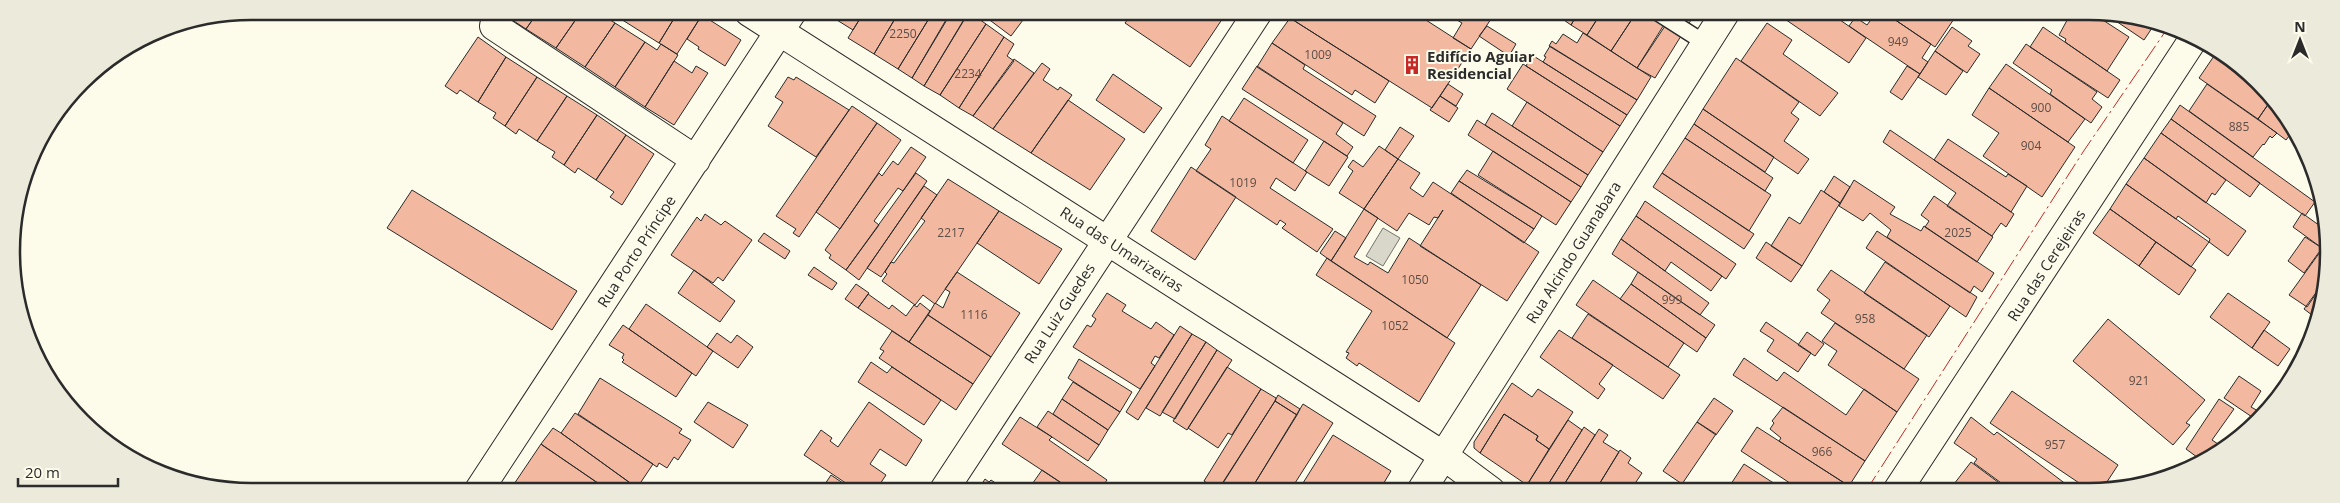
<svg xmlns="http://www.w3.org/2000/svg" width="2340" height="503" font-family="'Open Sans',sans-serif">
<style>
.water{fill:#d8d7c9;stroke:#74746e}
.building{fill:#f2b8a0;stroke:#2b2b2b;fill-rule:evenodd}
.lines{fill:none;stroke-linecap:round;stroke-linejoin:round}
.service-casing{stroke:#2b2b2b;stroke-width:18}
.minor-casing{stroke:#2b2b2b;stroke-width:30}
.service{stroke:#fdfbea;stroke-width:15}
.minor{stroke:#fdfbea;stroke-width:28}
.wall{stroke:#2b2b2b;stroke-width:2.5}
.power{stroke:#c62828;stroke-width:1;stroke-dasharray:18 4 2.5 4;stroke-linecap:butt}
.labels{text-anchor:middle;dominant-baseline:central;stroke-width:4;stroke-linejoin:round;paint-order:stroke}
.number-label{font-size:12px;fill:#5d4e48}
.poi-label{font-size:15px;font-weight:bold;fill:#2b2b2b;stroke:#fdfbea;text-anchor:start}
.street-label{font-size:15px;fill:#2b2b2b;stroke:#fdfbea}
.rim{fill:none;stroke:#2b2b2b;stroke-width:2.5}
</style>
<rect width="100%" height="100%" fill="#fdfbea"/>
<path class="water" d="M 1383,228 L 1400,238 L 1383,266 L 1366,256 Z"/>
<path class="building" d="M 500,12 L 538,12 L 526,29 Z
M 538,12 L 581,12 L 556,48 L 526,29 Z
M 581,12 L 598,12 L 615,23 L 585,67 L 556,48 Z
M 608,12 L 630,12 L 624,21 Z
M 630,12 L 678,12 L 659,43 L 624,21 Z
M 678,12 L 698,12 L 702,15 L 677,54 L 659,43 Z
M 830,12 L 864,12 L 853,30 L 832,17 Z
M 864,12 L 899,12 L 874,54 L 848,38 Z
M 899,12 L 933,12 L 898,69 L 874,54 Z
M 933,12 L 950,13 L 912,78 L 898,69 Z
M 969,12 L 986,24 L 940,95 L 924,86 Z
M 979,12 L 1029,12 L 1011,36 Z
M 1133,12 L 1227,12 L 1190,67 L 1125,23 Z
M 1294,12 L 1415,13 L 1471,49 L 1432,108 L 1290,18 Z
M 951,13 L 963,21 L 924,86 L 912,78 Z
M 1445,13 L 1495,13 L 1471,49 L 1453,38 L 1462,23 Z
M 1560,13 L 1578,13 L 1571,25 L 1558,16 Z
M 1578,13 L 1601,13 L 1587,35 L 1571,25 Z
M 1601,13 L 1636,13 L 1611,51 L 1587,35 Z
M 1636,13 L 1648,13 L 1665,23 L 1637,68 L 1611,51 Z
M 1666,13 L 1696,13 L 1687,26 Z
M 1776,13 L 1830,13 L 1866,38 L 1849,63 Z
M 1845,13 L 1885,13 L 1931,44 L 1922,58 L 1928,62 L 1920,74 L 1849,26 L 1854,19 ZM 1862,15 L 1870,21 L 1867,25 L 1858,19 Z
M 1885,13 L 1958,13 L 1935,47 Z
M 2071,13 L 2092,13 L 2129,37 L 2107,71 L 2065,42 L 2066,39 L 2059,35 Z
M 2104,13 L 2120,13 L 2154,25 L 2144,40 Z
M 702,15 L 741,40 L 725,66 L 698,49 L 699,47 L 687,39 Z
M 1290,18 L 1389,81 L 1375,103 L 1355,90 L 1352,95 L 1272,43 Z
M 615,23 L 645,42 L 615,87 L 585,67 Z
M 1767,23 L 1792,40 L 1783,54 L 1838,93 L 1820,116 L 1741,61 Z
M 986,24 L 1004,37 L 959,108 L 940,95 Z
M 1487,26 L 1516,44 L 1509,56 L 1479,36 Z
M 1665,26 L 1681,36 L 1655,78 L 1637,68 Z
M 1952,27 L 1972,41 L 1968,46 L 1980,54 L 1967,73 L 1935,51 Z
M 2043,27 L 2120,80 L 2108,98 L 2030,47 Z
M 1583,33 L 1651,77 L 1637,100 L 1549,46 L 1552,41 L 1556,44 L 1563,34 L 1577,43 Z
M 478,37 L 506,57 L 478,102 L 460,90 L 457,94 L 445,86 Z
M 1004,37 L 1014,44 L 1007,56 L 1014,61 L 973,116 L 959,108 Z
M 645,42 L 657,50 L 661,44 L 678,55 L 645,107 L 615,87 Z
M 1272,43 L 1305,65 L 1303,69 L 1376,116 L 1364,136 L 1257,67 Z
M 2026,44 L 2097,92 L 2092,99 L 2102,107 L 2091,123 L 2050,94 L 2052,90 L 2013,63 Z
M 1550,46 L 1637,100 L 1627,115 L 1543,62 L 1546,57 L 1544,56 Z
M 1935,51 L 1963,71 L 1946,95 L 1918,77 Z
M 2217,51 L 2248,78 L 2214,56 Z
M 1532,55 L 1627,115 L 1620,126 L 1526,66 Z
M 2214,56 L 2248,78 L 2271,100 L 2258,119 L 2199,78 Z
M 506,57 L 537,77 L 505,126 L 493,118 L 496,113 L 478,102 Z
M 1736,58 L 1799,102 L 1791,113 L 1799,119 L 1784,141 L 1809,159 L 1798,174 L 1703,109 Z
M 1014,59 L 1034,73 L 993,129 L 973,116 Z
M 674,61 L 692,73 L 696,66 L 708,73 L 674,125 L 645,107 Z
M 1042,63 L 1050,69 L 1043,80 L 1058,90 L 1060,87 L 1072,95 L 1031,153 L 993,129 Z
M 1523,64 L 1620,126 L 1603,152 L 1507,89 Z
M 2006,64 L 2085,119 L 2068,142 L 1989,88 Z
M 1257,66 L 1343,123 L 1336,134 L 1353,147 L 1347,156 L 1242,89 Z
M 1907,66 L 1920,74 L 1902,100 L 1890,92 Z
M 1113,74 L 1162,108 L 1144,133 L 1096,100 Z
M 537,77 L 567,96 L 537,141 L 519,129 L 516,134 L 505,126 Z
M 788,77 L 794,80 L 796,77 L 849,110 L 816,157 L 768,126 L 783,102 L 775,97 Z
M 1448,84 L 1463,94 L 1456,106 L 1440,96 Z
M 2207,84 L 2277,133 L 2272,138 L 2270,136 L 2264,145 L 2263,144 L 2253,157 L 2189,111 Z
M 1989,88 L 2075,147 L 2042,197 L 1983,156 L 1999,133 L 1972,115 Z
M 567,96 L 597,115 L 564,165 L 552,157 L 555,152 L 537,141 Z
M 1440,96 L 1458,108 L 1449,122 L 1430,110 Z
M 1244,98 L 1308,140 L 1293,163 L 1229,121 Z
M 2272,99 L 2279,105 L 2281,110 L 2279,112 L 2284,115 L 2292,132 L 2286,140 L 2258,119 Z
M 1068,100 L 1125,139 L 1090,190 L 1031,153 Z
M 1527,102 L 1603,152 L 1588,175 L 1512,126 Z
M 2180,105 L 2315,202 L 2305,216 L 2171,119 Z
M 852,106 L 877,123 L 799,237 L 793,233 L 796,229 L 776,216 Z
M 1703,109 L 1774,157 L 1765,172 L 1694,124 Z
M 1492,113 L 1588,175 L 1581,187 L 1485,125 Z
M 597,115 L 626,135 L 596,180 L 578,168 L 575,173 L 564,165 Z
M 1222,116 L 1307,172 L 1295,191 L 1276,178 L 1270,188 L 1333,229 L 1317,252 L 1282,228 L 1286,224 L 1280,220 L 1277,225 L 1196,171 L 1211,149 L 1205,145 Z
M 2171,119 L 2260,183 L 2250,197 L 2161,133 Z
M 1477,120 L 1581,187 L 1571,202 L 1468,135 Z
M 877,123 L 901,140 L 840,229 L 816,212 Z
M 1694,124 L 1773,178 L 1765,191 L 1685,138 Z
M 1400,127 L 1414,136 L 1398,159 L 1385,150 Z
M 1890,130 L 2014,214 L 2006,227 L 2001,223 L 1992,236 L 1947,206 L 1956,193 L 1883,142 Z
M 2161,133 L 2226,180 L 2215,195 L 2212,193 L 2206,203 L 2144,158 Z
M 626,135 L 654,154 L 622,205 L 610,197 L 614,192 L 596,180 Z
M 1685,138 L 1771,195 L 1749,231 L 1662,173 Z
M 1948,139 L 2006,177 L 2008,174 L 2027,186 L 2011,212 L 1934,160 Z
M 1324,141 L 1348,157 L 1329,186 L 1305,171 Z
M 1379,146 L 1398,159 L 1364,209 L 1339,193 L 1353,171 L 1348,167 L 1353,160 L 1363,167 Z
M 911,147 L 926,157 L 903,191 L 898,188 L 874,221 L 879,225 L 846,270 L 829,258 L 831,255 L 825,250 L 879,173 L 882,176 L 893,161 L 898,165 Z
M 1493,151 L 1571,202 L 1556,225 L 1478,175 Z
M 2144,158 L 2246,231 L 2228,256 L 2209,242 L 2210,239 L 2178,216 L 2176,219 L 2126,184 Z
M 1398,159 L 1420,173 L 1410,188 L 1423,197 L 1433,182 L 1539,252 L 1507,301 L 1420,246 L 1443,210 L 1438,218 L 1434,217 L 1429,225 L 1409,213 L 1397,231 L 1364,209 Z
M 1191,167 L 1236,197 L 1195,260 L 1151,231 Z
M 1467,170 L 1542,216 L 1534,229 L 1459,181 Z
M 916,173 L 927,181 L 859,280 L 846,270 Z
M 1662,173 L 1754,234 L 1744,249 L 1653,187 Z
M 1834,176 L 1850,187 L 1840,203 L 1824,192 Z
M 948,179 L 999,211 L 935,304 L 923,295 L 915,305 L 882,281 L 887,274 L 885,272 L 891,262 L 894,263 L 925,221 L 921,218 Z
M 1854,180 L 1895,207 L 1890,214 L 1921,231 L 1924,226 L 1994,273 L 1982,292 L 1974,286 L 1970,293 L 1887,237 L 1891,230 L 1870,213 L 1863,221 L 1839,206 Z
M 1459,181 L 1534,229 L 1524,243 L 1451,193 Z
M 2126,184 L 2209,242 L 2191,267 L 2110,209 Z
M 924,186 L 937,195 L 881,277 L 867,268 Z
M 412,190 L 577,291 L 552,330 L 387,228 Z
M 1821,190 L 1840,203 L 1802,266 L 1771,246 L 1789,217 L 1800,224 Z
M 1934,196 L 1993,237 L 1977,262 L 1925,227 L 1929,221 L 1921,215 Z
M 1645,201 L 1736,264 L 1726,279 L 1636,216 Z
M 1364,209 L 1378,218 L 1354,257 L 1368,265 L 1370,262 L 1388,273 L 1409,238 L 1481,285 L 1447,338 L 1331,261 Z
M 2110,209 L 2156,242 L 2139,266 L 2093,233 Z
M 999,211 L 1062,249 L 1039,284 L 977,243 Z
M 2302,213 L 2323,228 L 2324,245 L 2322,248 L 2293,227 Z
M 705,214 L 721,225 L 725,221 L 752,240 L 723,281 L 718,277 L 713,283 L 671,255 L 697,217 L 701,221 Z
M 1636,216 L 1722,276 L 1711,291 L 1671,262 L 1665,271 L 1621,239 Z
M 1335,231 L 1346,238 L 1331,261 L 1320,253 Z
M 1877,231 L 1977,297 L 1966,317 L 1866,248 Z
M 764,233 L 790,251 L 785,259 L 758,241 Z
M 2305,237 L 2322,248 L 2304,273 L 2288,261 Z
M 1621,239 L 1709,303 L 1700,315 L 1612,254 Z
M 1766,242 L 1802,266 L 1791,282 L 1756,258 Z
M 2156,242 L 2196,270 L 2179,295 L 2139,266 Z
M 2323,248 L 2324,249 L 2326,279 L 2307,307 L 2289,295 Z
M 1327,258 L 1455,343 L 1419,402 L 1359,363 L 1357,366 L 1346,358 L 1349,353 L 1346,352 L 1372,311 L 1316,275 Z
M 1885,262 L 1950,306 L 1929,337 L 1864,293 Z
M 814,267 L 837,283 L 832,290 L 808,275 Z
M 694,270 L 735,301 L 720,322 L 678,293 Z
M 1831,270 L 1927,335 L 1904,369 L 1821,313 L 1830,300 L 1817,290 Z
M 957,272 L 1020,313 L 991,357 L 928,315 L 935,303 L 943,308 L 950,292 L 945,289 Z
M 1638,272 L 1715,325 L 1706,338 L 1631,284 Z
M 2326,279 L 2327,283 L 2316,318 L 2304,309 Z
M 1593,280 L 1684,343 L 1668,367 L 1576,305 Z
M 856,284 L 869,293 L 858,308 L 845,299 Z
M 1631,284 L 1706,338 L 1697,352 L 1620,299 Z
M 1107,293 L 1126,305 L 1122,311 L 1151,329 L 1156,322 L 1174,335 L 1159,358 L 1155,356 L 1151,363 L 1155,366 L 1140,389 L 1073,347 L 1087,325 L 1091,327 L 1096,319 L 1092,316 Z
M 2228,293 L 2270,322 L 2252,348 L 2210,317 Z
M 868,294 L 889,309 L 892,305 L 906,316 L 914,305 L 917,307 L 920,303 L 930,311 L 909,342 L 858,308 Z
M 646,304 L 713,351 L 696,376 L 629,329 Z
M 1588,314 L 1680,375 L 1663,399 L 1572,338 Z
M 928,315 L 991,357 L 973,384 L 909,342 Z
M 2108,319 L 2205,400 L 2186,423 L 2190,425 L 2173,445 L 2073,361 Z
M 1766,322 L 1811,353 L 1798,372 L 1767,351 L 1774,340 L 1760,331 Z
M 1835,323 L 1919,379 L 1897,412 L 1828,365 L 1837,351 L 1822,341 Z
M 623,325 L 692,373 L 676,397 L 622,362 L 624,360 L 622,358 L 624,354 L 609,345 Z
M 1180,326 L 1192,334 L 1138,420 L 1126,412 Z
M 1559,330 L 1613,365 L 1599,384 L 1605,389 L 1598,399 L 1540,357 Z
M 2264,330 L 2290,349 L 2278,366 L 2252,348 Z
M 892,331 L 973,384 L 956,410 L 879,358 L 884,351 L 880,349 Z
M 1807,332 L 1824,344 L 1815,356 L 1798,345 Z
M 717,333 L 731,343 L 737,335 L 753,347 L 738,368 L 707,347 Z
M 1192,334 L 1206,342 L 1160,416 L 1146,408 Z
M 1206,342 L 1217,350 L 1175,419 L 1162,412 Z
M 1217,350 L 1232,360 L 1187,430 L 1173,421 Z
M 1744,358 L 1777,381 L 1784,372 L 1846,415 L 1864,389 L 1897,412 L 1865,461 L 1733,375 Z
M 1079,359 L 1132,392 L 1120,412 L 1068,378 Z
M 871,362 L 887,373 L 892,367 L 941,400 L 924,425 L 858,382 Z
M 1227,367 L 1261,389 L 1233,433 L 1232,435 L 1228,433 L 1218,448 L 1188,428 Z
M 2239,376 L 2261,391 L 2251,407 L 2260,412 L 2255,419 L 2224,398 Z
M 600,378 L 682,429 L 679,433 L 691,440 L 678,460 L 674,457 L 667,468 L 659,463 L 657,467 L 578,414 Z
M 1073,382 L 1120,412 L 1108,430 L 1062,399 Z
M 1512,383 L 1532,397 L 1538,389 L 1573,412 L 1549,449 L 1536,440 L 1538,436 L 1504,414 L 1480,453 L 1474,448 L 1474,442 Z
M 1261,389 L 1276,398 L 1275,401 L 1218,490 L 1204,481 Z
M 2012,391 L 2118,465 L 2101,491 L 2091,491 L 1990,423 Z
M 1278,395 L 1300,409 L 1297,415 L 1275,401 Z
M 1714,398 L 1733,411 L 1716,435 L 1697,422 Z
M 1062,399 L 1108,430 L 1099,445 L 1053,414 Z
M 2219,399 L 2234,409 L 2212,440 L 2221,446 L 2201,460 L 2186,449 Z
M 1275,401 L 1297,415 L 1250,491 L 1218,491 Z
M 708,402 L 748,425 L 733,448 L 694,422 Z
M 869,402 L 922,440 L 906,466 L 880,449 L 870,464 L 886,475 L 878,487 L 883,490 L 856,490 L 804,455 L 821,430 L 832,438 L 830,441 L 838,447 Z
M 1303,404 L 1333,423 L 1290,491 L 1250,491 Z
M 1783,407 L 1865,461 L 1849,486 L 1779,441 L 1781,438 L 1770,429 L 1774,423 L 1772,421 Z
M 1048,411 L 1099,445 L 1088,461 L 1037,427 Z
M 575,413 L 653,464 L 637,488 L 561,433 Z
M 1504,414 L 1538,436 L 1536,440 L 1549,449 L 1527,485 L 1480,453 Z
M 1020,417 L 1052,437 L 1049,440 L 1107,480 L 1100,490 L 1072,490 L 1002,444 Z
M 1971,417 L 1994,435 L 1997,432 L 2075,491 L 2020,491 L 2011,484 L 2008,488 L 1974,463 L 1977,459 L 1954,443 Z
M 1568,420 L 1582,430 L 1544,491 L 1535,491 L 1527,485 Z
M 1697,422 L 1716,434 L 1682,484 L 1663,471 Z
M 1584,427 L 1595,435 L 1560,491 L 1544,491 Z
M 1757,427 L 1849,486 L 1846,491 L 1802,491 L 1741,451 Z
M 553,428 L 561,433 L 640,490 L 608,490 L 541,444 Z
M 1599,429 L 1608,435 L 1603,442 L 1619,452 L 1595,491 L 1560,491 Z
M 1333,435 L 1391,471 L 1379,491 L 1298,491 Z
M 541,444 L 542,445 L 608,490 L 510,490 Z
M 1620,450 L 1631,458 L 1628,463 L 1642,473 L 1630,491 L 1595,491 Z
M 1971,462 L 2010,491 L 1964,491 L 1954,484 Z
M 1744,464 L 1786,491 L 1735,491 L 1729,487 Z
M 1042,470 L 1072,490 L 1028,490 Z
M 831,475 L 853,490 L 821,490 Z
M 985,479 L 989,482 L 991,480 L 1000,486 L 1002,484 L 1012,490 L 978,490 Z
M 788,483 L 800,490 L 783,490 Z
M 1202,484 L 1213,491 L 1198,490 Z
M 1954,484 L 1964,491 L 1949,491 Z"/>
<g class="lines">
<g class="service-casing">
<path id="service" d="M 1658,13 L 1705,43"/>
</g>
<g class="minor-casing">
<path id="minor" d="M 749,12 L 1444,456 L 1491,491
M 494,26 L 696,160
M 479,490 L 792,12
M 944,490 L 1258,12
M 1421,491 L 1725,13
M 1897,491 L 2194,38"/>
</g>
<use href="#service" class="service"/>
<use href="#minor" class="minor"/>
<path class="wall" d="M 123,453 L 141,463"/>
<path class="power" d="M 1866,491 L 2083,152 L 2167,29"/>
</g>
<defs>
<g id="building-bare" transform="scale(1.5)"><path d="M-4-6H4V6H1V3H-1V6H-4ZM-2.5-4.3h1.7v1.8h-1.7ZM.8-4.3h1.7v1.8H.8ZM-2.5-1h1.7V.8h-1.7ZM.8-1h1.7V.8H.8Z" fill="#c62828" stroke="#fdfbea" stroke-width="2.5" paint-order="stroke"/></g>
</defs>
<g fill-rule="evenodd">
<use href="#building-bare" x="1412" y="65"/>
</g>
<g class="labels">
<g class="number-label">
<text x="903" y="33">2250</text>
<text x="1898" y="41">949</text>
<text x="1318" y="54">1009</text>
<text x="968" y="73">2234</text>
<text x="2041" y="107">900</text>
<text x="2239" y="126">885</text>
<text x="2031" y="145">904</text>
<text x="1243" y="182">1019</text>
<text x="951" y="232">2217</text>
<text x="1958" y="232">2025</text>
<text x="1415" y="279">1050</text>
<text x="1672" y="299">999</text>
<text x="974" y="314">1116</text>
<text x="1865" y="318">958</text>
<text x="1395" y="325">1052</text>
<text x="2139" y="380">921</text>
<text x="2055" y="444">957</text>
<text x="1822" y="451">966</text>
</g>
<g class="poi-label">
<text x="1427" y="56">Edifício Aguiar<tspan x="1427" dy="17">Residencial</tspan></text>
</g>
<g class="street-label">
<text transform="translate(1122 249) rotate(33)">Rua das Umarizeiras</text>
<text transform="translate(636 251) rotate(-57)">Rua Porto Príncipe</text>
<text transform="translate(1573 252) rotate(-58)">Rua Alcindo Guanabara</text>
<text transform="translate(2046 265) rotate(-57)">Rua das Cerejeiras</text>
<text transform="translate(1059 313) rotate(-57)">Rua Luiz Guedes</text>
</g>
</g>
<path d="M0 0H2340V503H0ZM251 20H2089A231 231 0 0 1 2320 251V252A231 231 0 0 1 2089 483H251A231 231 0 0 1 20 252V251A231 231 0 0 1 251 20Z" fill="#eceadb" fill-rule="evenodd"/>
<path class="rim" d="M251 20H2089A231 231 0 0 1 2320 251V252A231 231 0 0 1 2089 483H251A231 231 0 0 1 20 252V251A231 231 0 0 1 251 20Z"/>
<g transform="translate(2300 40)" stroke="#fdfbea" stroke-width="4" paint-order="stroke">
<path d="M0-4L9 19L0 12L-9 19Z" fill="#2b2b2b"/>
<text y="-8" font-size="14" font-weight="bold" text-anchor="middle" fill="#2b2b2b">N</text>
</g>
<path d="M18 478v8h100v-8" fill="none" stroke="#2b2b2b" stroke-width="2.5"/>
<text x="25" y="478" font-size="15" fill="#2b2b2b" stroke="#fdfbea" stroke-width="4" paint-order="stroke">20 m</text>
</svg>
